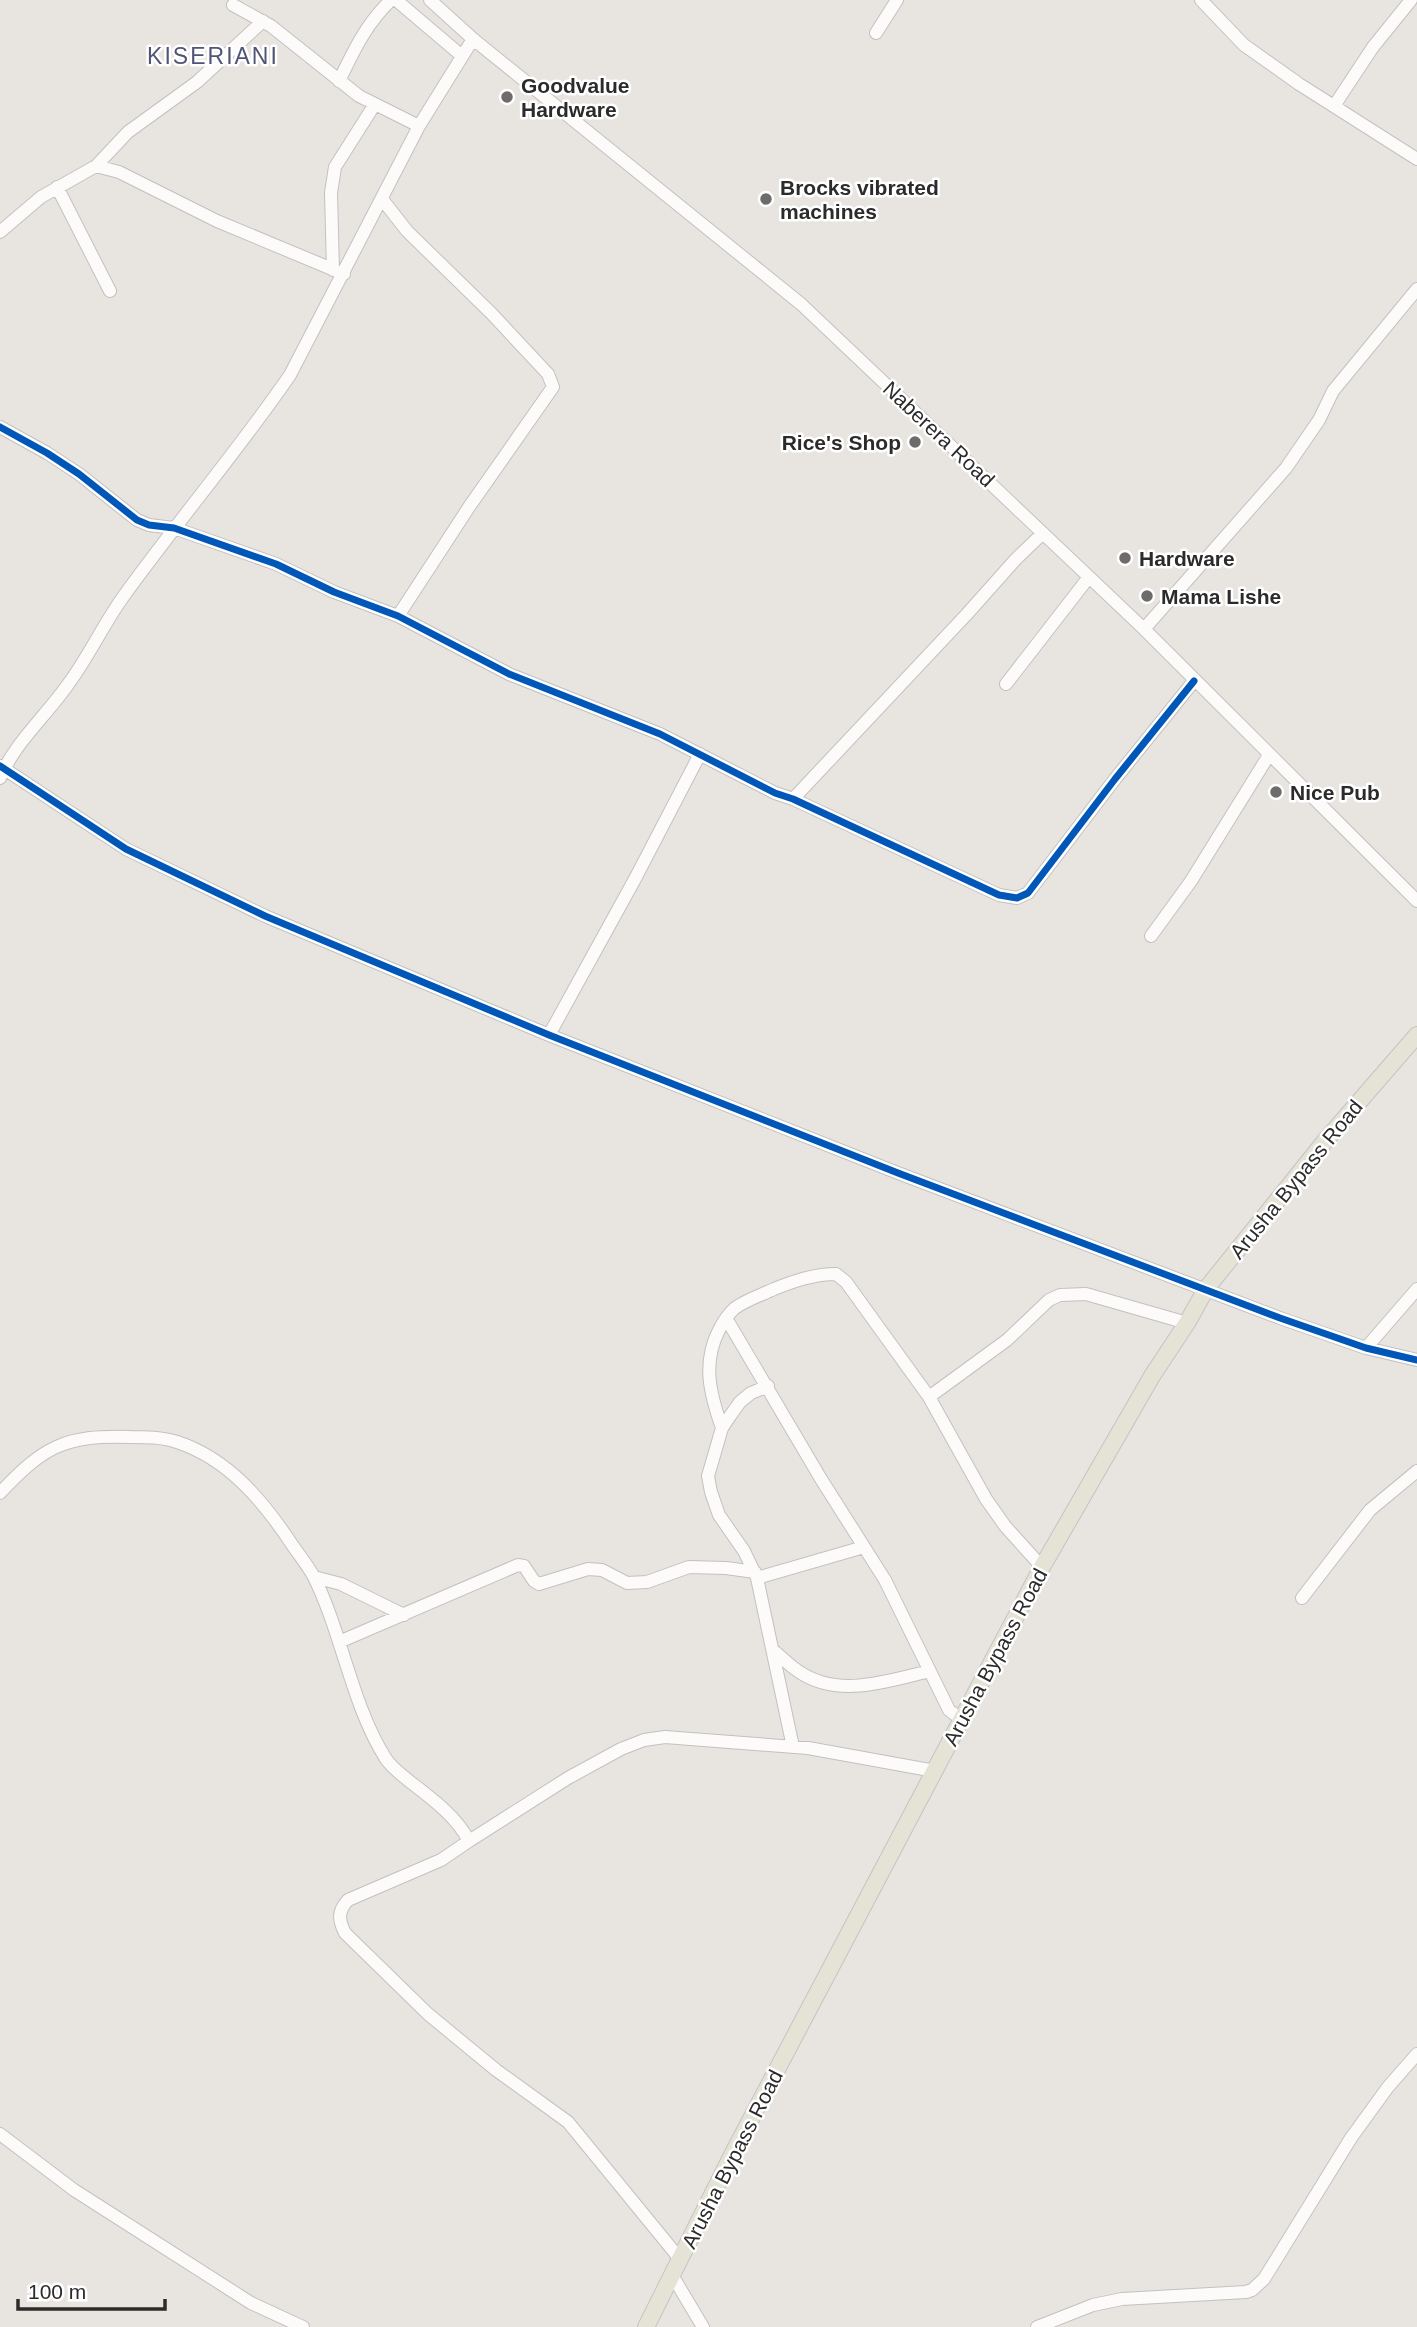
<svg xmlns="http://www.w3.org/2000/svg" width="1417" height="2327" font-family="Helvetica,sans-serif">
<style>
.lines{fill:none;stroke-linecap:round;stroke-linejoin:round}
.minor-casing{stroke:#c2c1c1;stroke-width:14}
.major-casing{stroke:#c5c3c2;stroke-width:18}
.minor{stroke:#fcfbfa;stroke-width:12}
.major{stroke:#e5e2d6;stroke-width:16}
.cycleway-casing{stroke:#fff;stroke-width:11}
.cycleway{stroke:#0057b8;stroke-width:7}
.poi-dot{fill:#6d6c6b;stroke:#fff;stroke-width:2.5}
.labels{text-anchor:middle;dominant-baseline:central;stroke-width:5;stroke-linejoin:round;paint-order:stroke}
.poi-label{font-size:21px;font-weight:bold;fill:#2b2b2b;stroke:#fff;text-anchor:start}
.street-label{font-size:21px;fill:#2b2b2b;stroke:#fff}
.neighbourhood-label{font-size:23px;letter-spacing:2px;fill:#505576;stroke:#fff}
</style>
<rect width="100%" height="100%" fill="#e8e5e1"/>
<g class="lines">
<g class="minor-casing">
<path id="minor" d="M 396,0 L 462,56
M 430,0 L 473,39 L 801,304 L 1144,629 L 1417,901
M 1201,0 L 1244,45 L 1299,84 L 1417,159
M 233,5 L 271,26 L 359,96 L 419,126
M 876,33 L 897,0
M 339,81 C 354,50 366,24 391,0
M 1334,106 L 1373,47 L 1411,0
M 96,166 L 128,132 L 197,82 L 263,21
M 57,187 L 110,291
M 382,199 L 407,231 L 491,313 L 548,374 L 553,387 L 469,507 L 398,616
M 0,232 L 41,197 L 96,166 L 119,172 L 217,221 L 344,274
M 333,270 L 331,193 L 335,167 L 375,104
M 0,427 L 47,453 L 79,474 L 137,520 L 149,525 L 174,528 L 276,564 L 334,592 L 398,616 L 509,674 L 660,734 L 775,793 L 793,799 L 999,895 L 1017,898 L 1028,893 L 1115,779 L 1194,681
M 1144,629 L 1286,468 L 1319,420 L 1333,391 L 1417,289
M 1006,684 L 1089,577
M 0,766 L 126,849 L 265,916 L 549,1035 L 898,1173 L 1280,1318 L 1366,1348 L 1417,1360
M 0,778 C 15,742 47,715 69,683 C 89,656 103,625 123,597 C 177,522 237,452 290,375 L 419,126 L 473,39
M 793,799 L 967,614 L 1016,559 L 1043,533
M 1151,936 L 1191,881 L 1269,755
M 549,1035 L 636,877 L 700,754
M 726,1318 L 821,1479 L 885,1580 L 949,1710 L 962,1720
M 1366,1348 L 1417,1289
M 768,1386 L 751,1393 L 740,1402 L 730,1416 L 722,1428 L 708,1476 L 711,1492 L 719,1515 L 744,1551 L 757,1578 L 793,1747
M 929,1397 L 1007,1340 L 1049,1300 L 1060,1295 L 1086,1294 L 1187,1323
M 722,1428 C 710,1394 702,1363 719,1330 C 723,1322 728,1314 735,1308 C 746,1300 761,1295 774,1289 C 794,1281 814,1274 836,1274 L 846,1282 L 929,1397 L 986,1499 L 1005,1526 L 1042,1567
M 0,1493 C 44,1446 65,1435 130,1437 C 145,1437 162,1437 177,1442 C 229,1459 264,1502 293,1546 C 300,1556 308,1566 314,1577 C 342,1633 352,1706 386,1759 C 392,1768 401,1774 409,1781 C 431,1798 456,1816 469,1841 L 441,1860 L 348,1900 C 338,1911 338,1919 345,1933 L 428,2014 L 496,2070 L 568,2122 L 680,2259
M 314,1577 L 341,1584 L 404,1615
M 757,1578 L 864,1547
M 1302,1598 L 1370,1510 L 1417,1471
M 339,1642 L 518,1565 L 524,1566 L 534,1581 L 539,1584 L 588,1569 L 602,1570 L 627,1583 L 647,1582 L 689,1567 L 726,1568 L 755,1572
M 773,1650 C 781,1657 789,1665 798,1671 C 838,1699 887,1681 930,1671
M 469,1841 L 568,1778 L 621,1749 L 644,1740 L 665,1737 L 808,1748 L 935,1771
M 0,2134 L 74,2190 L 251,2303 L 303,2327
M 672,2275 L 703,2327
M 1037,2327 L 1093,2305 L 1122,2299 L 1246,2292 L 1252,2290 L 1264,2279 L 1351,2138 L 1388,2087 L 1417,2054"/>
</g>
<g class="major-casing">
<path id="major" d="M 646,2327 L 733,2153 L 1042,1567 L 1152,1376 L 1187,1323 L 1206,1289 L 1325,1141 L 1417,1035"/>
</g>
<use href="#minor" class="minor"/>
<use href="#major" class="major"/>
<g class="cycleway-casing">
<path id="cycleway" d="M 0,427 L 47,453 L 79,474 L 137,520 L 149,525 L 174,528 L 276,564 L 334,592 L 398,616 L 509,674 L 660,734 L 775,793 L 793,799 L 999,895 L 1017,898 L 1028,893 L 1115,779 L 1194,681
M 0,766 L 126,849 L 265,916 L 549,1035 L 898,1173 L 1280,1318 L 1366,1348 L 1417,1360"/>
</g>
<use href="#cycleway" class="cycleway"/>
</g>
<g class="poi-dot">
<circle cx="507" cy="97" r="7"/>
<circle cx="766" cy="199" r="7"/>
<circle cx="915" cy="442" r="7"/>
<circle cx="1125" cy="558" r="7"/>
<circle cx="1147" cy="596" r="7"/>
<circle cx="1276" cy="792" r="7"/>
</g>
<g class="labels">
<g class="poi-label">
<text x="521" y="85">Goodvalue<tspan x="521" dy="24">Hardware</tspan></text>
<text x="780" y="187">Brocks vibrated<tspan x="780" dy="24">machines</tspan></text>
<text x="901" y="442" text-anchor="end">Rice's Shop</text>
<text x="1139" y="558">Hardware</text>
<text x="1161" y="596">Mama Lishe</text>
<text x="1290" y="792">Nice Pub</text>
</g>
<g class="street-label">
<text transform="translate(939 434) rotate(43)">Naberera Road</text>
<text transform="translate(1296 1179) rotate(-51)">Arusha Bypass Road</text>
<text transform="translate(995 1657) rotate(-62)">Arusha Bypass Road</text>
<text transform="translate(732 2159) rotate(-63)">Arusha Bypass Road</text>
</g>
<g class="neighbourhood-label">
<text x="213" y="56">KISERIANI</text>
</g>
</g>
<path d="M18 2299v10h147v-10" fill="none" stroke="#2b2b2b" stroke-width="3.5"/>
<text x="28" y="2299" font-size="21" fill="#2b2b2b" stroke="#ffffff" stroke-width="5" paint-order="stroke">100 m</text>
</svg>
